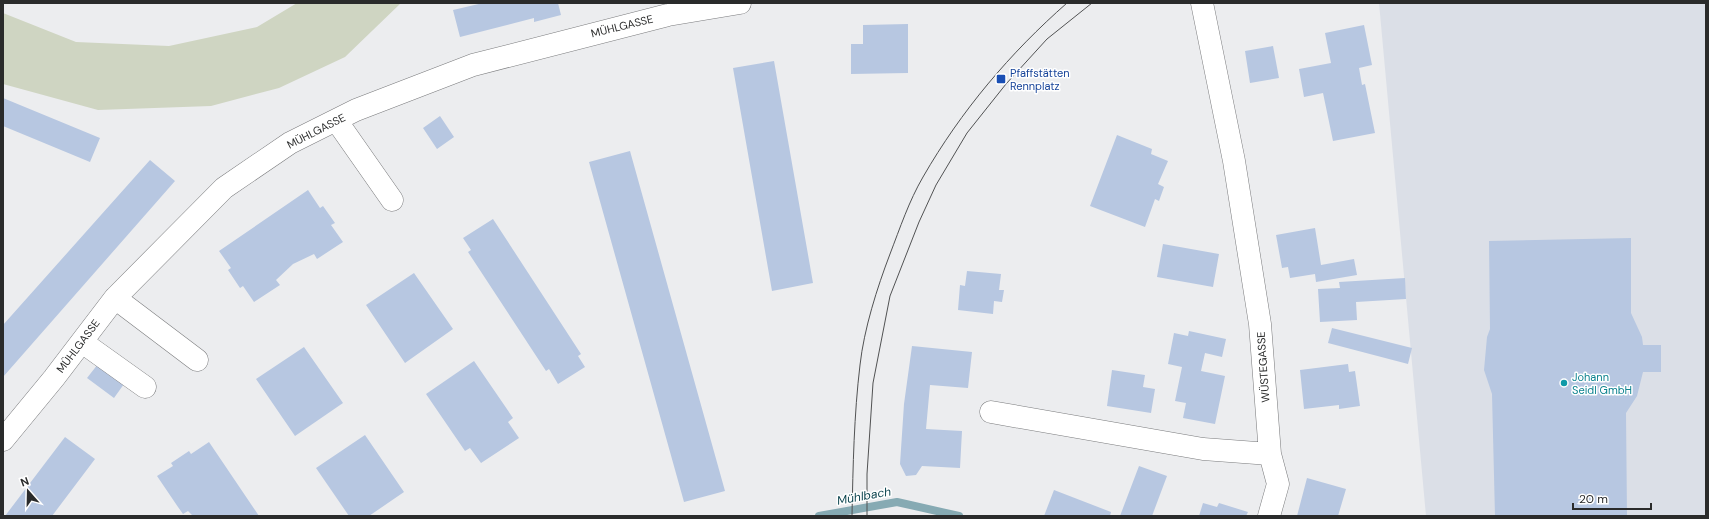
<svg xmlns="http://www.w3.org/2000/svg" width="1709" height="519" font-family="'DM Sans',sans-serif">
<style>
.built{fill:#dbdfe7}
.green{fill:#cfd5c2}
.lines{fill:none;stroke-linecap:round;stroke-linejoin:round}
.stream{stroke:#86aab3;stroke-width:8}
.building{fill:#b7c7e1}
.minor-casing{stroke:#7a7b7d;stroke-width:23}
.minor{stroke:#fff;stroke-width:22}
.tram{stroke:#515253;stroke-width:1}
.transit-dot{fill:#1a4fb4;stroke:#fff;stroke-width:1.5}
.culture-dot{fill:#0f9aa8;stroke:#fff;stroke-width:1.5}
.labels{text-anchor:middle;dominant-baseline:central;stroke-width:3;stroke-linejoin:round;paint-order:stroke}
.street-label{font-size:11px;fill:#2a2b2b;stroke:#fff}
.transit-label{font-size:11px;fill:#164399;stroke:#fff;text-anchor:start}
.culture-label{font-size:11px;fill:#0d838f;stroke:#fff;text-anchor:start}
.water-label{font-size:12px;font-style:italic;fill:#0d454f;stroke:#fff}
</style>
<rect width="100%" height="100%" fill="#ecedef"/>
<path class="built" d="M 1379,3 L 1706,3 L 1706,516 L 1426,516 Z"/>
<path class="green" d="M 297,3 L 401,3 L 345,57 L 279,88 L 211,106 L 98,110 L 3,84 L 3,13 L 76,42 L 169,46 L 257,27 Z"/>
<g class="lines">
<path class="stream" d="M 819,516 L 897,502 L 959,516"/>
</g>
<path class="building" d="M 483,3 L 558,3 L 561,15 L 534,22 L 534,18 L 460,37 L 453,10 Z
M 908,24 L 908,73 L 851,74 L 851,44 L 863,44 L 863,25 Z
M 1364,25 L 1372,65 L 1359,68 L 1362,85 L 1365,84 L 1375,133 L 1333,141 L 1323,93 L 1304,97 L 1299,69 L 1331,63 L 1325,33 Z
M 1273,46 L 1279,78 L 1250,83 L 1245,51 Z
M 774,61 L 813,283 L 772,291 L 733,68 Z
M 3,98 L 100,138 L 90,162 L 3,126 Z
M 440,116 L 454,137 L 437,149 L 423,128 Z
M 1117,135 L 1152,149 L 1151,154 L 1168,161 L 1158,184 L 1164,187 L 1159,201 L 1155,199 L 1145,227 L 1090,206 Z
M 630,151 L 725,491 L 684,502 L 589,162 Z
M 150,160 L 175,181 L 3,377 L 3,325 Z
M 308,190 L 320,208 L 323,206 L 335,223 L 331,225 L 343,242 L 317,259 L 314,254 L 293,264 L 276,280 L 280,285 L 254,302 L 243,286 L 240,288 L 228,270 L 231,268 L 219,251 Z
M 493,219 L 581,354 L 578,356 L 585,367 L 558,384 L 549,369 L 546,371 L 468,252 L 471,250 L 463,238 Z
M 1315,228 L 1321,265 L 1354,259 L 1357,275 L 1316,282 L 1315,274 L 1290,278 L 1288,267 L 1282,268 L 1276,235 Z
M 1631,238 L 1631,313 L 1642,337 L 1643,345 L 1661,345 L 1661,372 L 1643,372 L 1637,396 L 1626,413 L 1627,516 L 1495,516 L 1492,394 L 1484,370 L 1487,337 L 1490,329 L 1489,241 Z
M 1163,244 L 1219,254 L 1213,287 L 1157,277 Z
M 967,271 L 1001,274 L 999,290 L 1004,290 L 1002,302 L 994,301 L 993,314 L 958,310 L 960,285 L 965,286 Z
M 414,273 L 453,329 L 405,363 L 366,305 Z
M 1405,278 L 1406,299 L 1356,302 L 1357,320 L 1320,322 L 1318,289 L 1340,288 L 1339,282 Z
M 1332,328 L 1412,348 L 1408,364 L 1328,343 Z
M 1189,331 L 1226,339 L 1222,357 L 1205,353 L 1201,371 L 1225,376 L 1215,424 L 1183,418 L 1186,403 L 1175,401 L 1182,367 L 1168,364 L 1174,333 L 1188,336 Z
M 912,346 L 972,352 L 968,388 L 930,385 L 926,429 L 962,431 L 960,468 L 922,466 L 916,475 L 906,476 L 900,464 L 904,404 Z
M 304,347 L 343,403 L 295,436 L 256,379 Z
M 474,361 L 513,418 L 508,422 L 519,438 L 481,463 L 470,448 L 465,451 L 426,394 Z
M 98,364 L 124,384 L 114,398 L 87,378 Z
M 1348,364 L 1349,372 L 1355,371 L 1360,406 L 1339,409 L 1339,405 L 1304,409 L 1300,370 Z
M 1112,370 L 1145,375 L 1143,387 L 1155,389 L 1151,413 L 1107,406 Z
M 365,435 L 404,492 L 369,516 L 349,516 L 316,468 Z
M 65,437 L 95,459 L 52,516 L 5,516 Z
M 209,442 L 259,516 L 193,516 L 188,511 L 183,514 L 178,507 L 157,476 L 173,466 L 171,463 L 189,451 L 191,454 Z
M 1139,466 L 1167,476 L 1152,516 L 1120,516 Z
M 1307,478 L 1346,489 L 1338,516 L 1297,516 Z
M 1054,490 L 1111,512 L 1110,516 L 1044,516 Z
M 1203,503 L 1217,507 L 1219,503 L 1248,512 L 1246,516 L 1199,516 Z"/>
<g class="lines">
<g class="minor-casing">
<path id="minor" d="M 336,120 L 392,200
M 115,298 L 197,360
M 82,342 L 145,387
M 991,412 L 1203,449 L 1270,454 L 1260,324 L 1234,161 L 1202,3
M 3,440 L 54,378 L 115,298 L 224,188 L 290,143 L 356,110 L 473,65 L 668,15 L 740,3
M 1269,516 L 1278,484 L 1270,454"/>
</g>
<use href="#minor" class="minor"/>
<path class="tram" d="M 852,516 C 853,466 854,415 860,365 C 864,329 877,288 890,254 C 900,228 909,201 923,177 C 961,111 1010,53 1067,3
M 867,516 L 867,474 L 873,383 L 890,296 L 919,222 L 936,185 L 967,133 L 1006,84 L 1047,39 L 1092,3"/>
</g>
<rect class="transit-dot" x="996" y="74" width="10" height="10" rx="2"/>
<circle class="culture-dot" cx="1564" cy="383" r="4"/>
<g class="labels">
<g class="street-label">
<text transform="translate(622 26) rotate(-14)">MÜHLGASSE</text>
<text transform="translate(316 131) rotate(-27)">MÜHLGASSE</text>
<text transform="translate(78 346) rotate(-53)">MÜHLGASSE</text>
<text transform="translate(1263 367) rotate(-94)">WÜSTEGASSE</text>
</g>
<g class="transit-label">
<text x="1010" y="73">Pfaffstätten<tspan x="1010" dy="13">Rennplatz</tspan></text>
</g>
<g class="culture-label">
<text x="1572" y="377">Johann<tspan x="1572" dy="13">Seidl GmbH</tspan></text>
</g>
<g class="water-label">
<text transform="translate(864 496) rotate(-10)">Mühlbach</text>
</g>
</g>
<rect width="1709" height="519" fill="none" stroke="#2a2b2b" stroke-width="8"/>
<g transform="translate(28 491) rotate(340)" stroke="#ffffff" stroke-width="3" paint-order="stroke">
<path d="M0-3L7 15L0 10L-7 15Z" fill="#2a2b2b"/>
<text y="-6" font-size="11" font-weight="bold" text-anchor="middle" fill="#2a2b2b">N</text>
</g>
<path d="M1573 503v6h78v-6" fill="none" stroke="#2a2b2b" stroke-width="2"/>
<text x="1579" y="503" font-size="12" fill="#2a2b2b" stroke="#ffffff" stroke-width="3" paint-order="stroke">20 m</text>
</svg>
